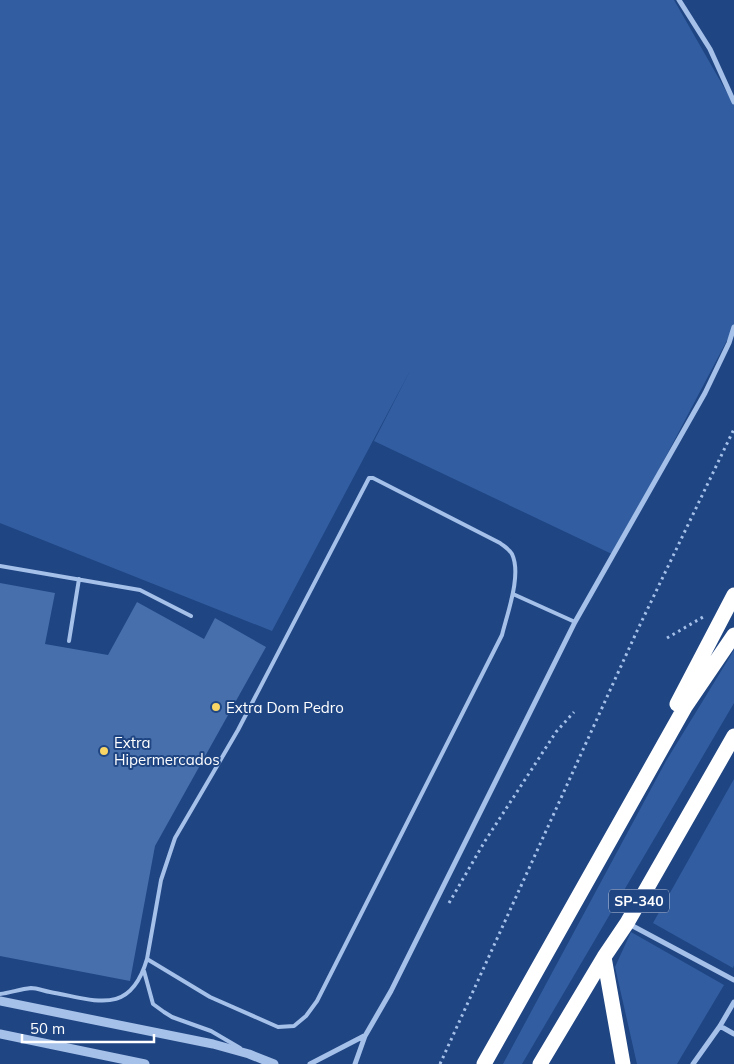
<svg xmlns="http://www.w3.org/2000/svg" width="734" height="1064" font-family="Mulish,sans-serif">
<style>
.green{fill:#325ea1}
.building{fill:#476fab}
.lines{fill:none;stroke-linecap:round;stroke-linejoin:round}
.path{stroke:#a5c0e9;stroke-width:3;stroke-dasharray:2.5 4;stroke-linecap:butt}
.service{stroke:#a5c0e9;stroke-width:4}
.minor{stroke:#a5c0e9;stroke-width:5}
.tertiary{stroke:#a5c0e9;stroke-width:9}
.motorway{stroke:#fff;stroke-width:15}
.poi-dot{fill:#f8d565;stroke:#1f4583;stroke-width:2}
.labels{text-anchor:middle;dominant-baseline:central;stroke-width:4;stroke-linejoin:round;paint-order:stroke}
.shield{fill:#1f4583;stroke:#bcc7da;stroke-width:1}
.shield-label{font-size:14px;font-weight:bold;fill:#fff}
.poi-label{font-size:15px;fill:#fff;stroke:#1f4583;text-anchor:start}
</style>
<rect width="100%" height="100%" fill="#1f4583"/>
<path class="green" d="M 0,0 L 674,0 L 734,105 L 734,327 L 614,555 L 374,441 L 411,369 L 272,631 L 0,523 Z
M 734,650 L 734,703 L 522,1064 L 503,1064 L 666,761 Z
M 734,779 L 734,965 L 733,968 L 653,923 Z
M 631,932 L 724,985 L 677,1064 L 637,1064 L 615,967 Z"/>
<path class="building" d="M 0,583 L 55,593 L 45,644 L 108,655 L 137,602 L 204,639 L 215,618 L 266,647 L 155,846 L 130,981 L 0,956 Z"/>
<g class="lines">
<path class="path" d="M 667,638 L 703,617
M 449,903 L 485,841 L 556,732 L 574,712
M 440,1064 L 637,631 L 734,429"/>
<path class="service" d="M 0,566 L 140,590 L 191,616
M 513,594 L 575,622
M 69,641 L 79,579
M 144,971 L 153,1004 L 164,1012 L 172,1017 L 211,1031 L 240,1048
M 0,994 C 10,993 20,989 31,988 C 37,988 44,991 50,992 C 96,1000 130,1017 147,959 L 161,880 L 175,838 L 238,730 L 369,478 L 373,478 L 500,543 C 505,547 509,549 512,554 C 522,575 507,614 502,635 L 317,1001 L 306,1016 L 294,1026 L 278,1027 L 210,997 L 147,959"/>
<path class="minor" d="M 679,0 L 710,49 L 734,102
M 629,924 L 734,980
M 720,1026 L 734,1034
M 310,1064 L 364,1036
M 355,1064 L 365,1036 L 391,991 L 575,622 L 705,393 L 729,343 L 734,327
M 693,1064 L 720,1026 L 734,1002"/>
<path class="tertiary" d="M 0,1001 L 213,1044 L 249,1054 L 274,1064
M 0,1034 L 145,1064"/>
<path class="motorway" d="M 677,704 L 734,595
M 604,957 L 623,1064
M 484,1064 L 685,707 L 734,635
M 540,1064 L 604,957 L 627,923 L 734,736"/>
</g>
<g class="poi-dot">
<circle cx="216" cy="707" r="5"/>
<circle cx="104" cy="751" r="5"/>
</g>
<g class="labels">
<rect class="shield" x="609" y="889.5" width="60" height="23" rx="4"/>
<g class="shield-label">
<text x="639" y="901">SP-340</text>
</g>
<g class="poi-label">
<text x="226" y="707">Extra Dom Pedro</text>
<text x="114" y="742">Extra<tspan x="114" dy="17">Hipermercados</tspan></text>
</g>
</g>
<path d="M22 1034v8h132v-8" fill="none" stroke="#ffffff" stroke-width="2.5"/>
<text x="30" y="1034" font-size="15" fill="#ffffff" stroke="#1f4583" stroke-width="4" paint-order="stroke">50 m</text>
</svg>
